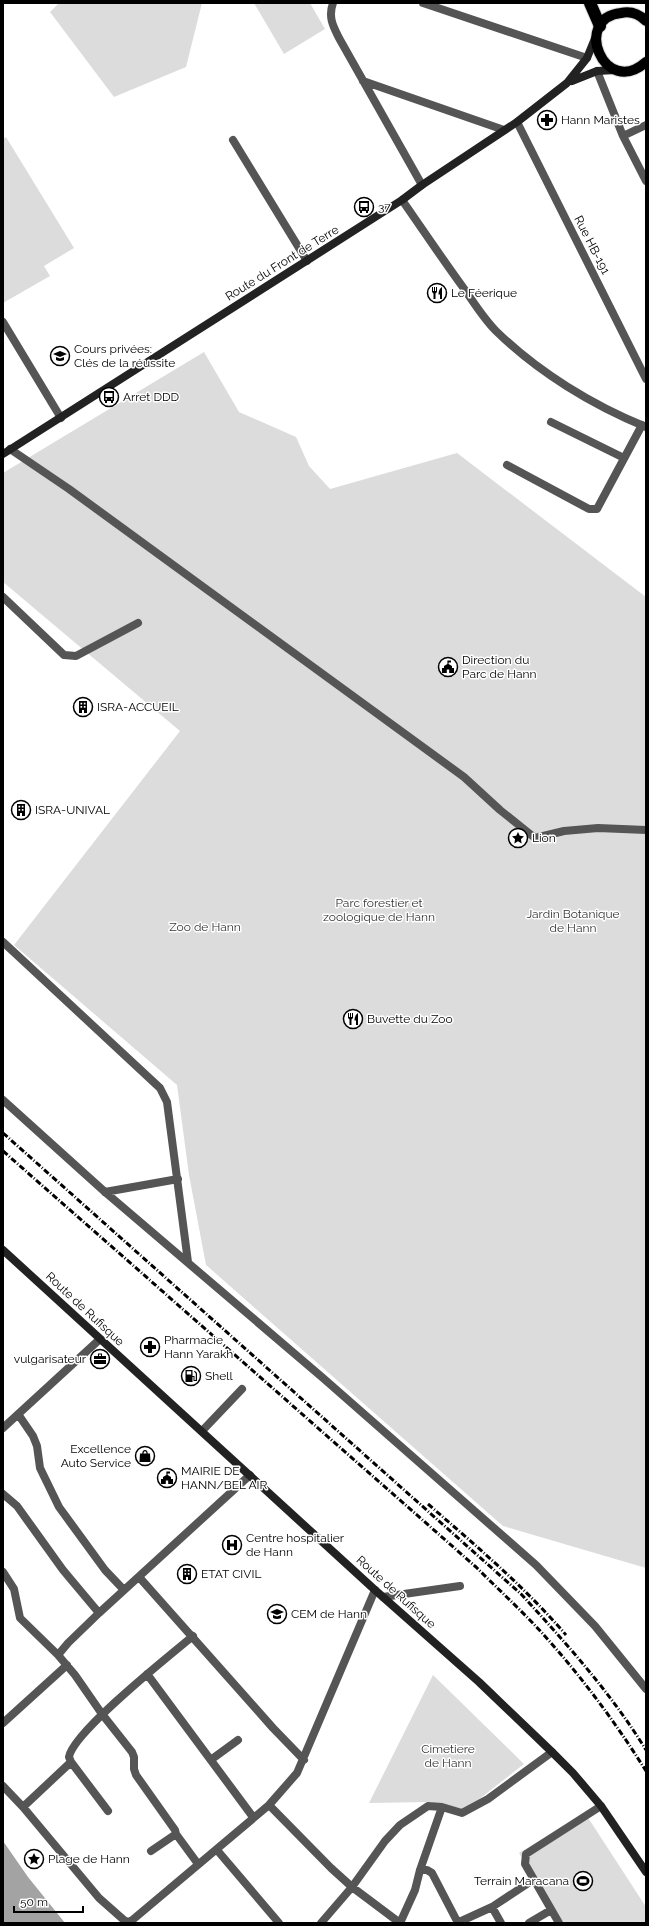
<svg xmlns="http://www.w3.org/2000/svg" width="649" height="1926" font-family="Raleway,sans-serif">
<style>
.green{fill:#dcdcdc}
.water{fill:#a3a3a3}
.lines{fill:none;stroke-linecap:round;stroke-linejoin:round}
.primary-casing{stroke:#dbdbdb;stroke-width:12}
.motorway-casing{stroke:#dbdbdb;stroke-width:14}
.minor{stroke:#555;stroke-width:8}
.tertiary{stroke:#555;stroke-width:8}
.secondary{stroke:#222;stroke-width:8}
.primary{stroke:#000;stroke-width:10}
.motorway{stroke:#000;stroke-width:12}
.rail{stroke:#000;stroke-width:3;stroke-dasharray:6 2 1 2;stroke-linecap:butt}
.labels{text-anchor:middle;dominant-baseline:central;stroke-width:3;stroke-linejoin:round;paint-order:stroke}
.poi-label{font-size:12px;fill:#000;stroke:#fff;text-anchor:start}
.street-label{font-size:12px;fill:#000;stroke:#fff}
.park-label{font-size:12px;fill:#333;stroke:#fff}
</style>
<rect width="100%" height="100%" fill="#fff"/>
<path class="green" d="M 59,3 L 202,3 L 186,67 L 114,97 L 50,12 Z
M 254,3 L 310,3 L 325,29 L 284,54 Z
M 6,137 L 74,248 L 44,266 L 50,276 L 3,303 L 3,139 Z
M 204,352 L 239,412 L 296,437 L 309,466 L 330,489 L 457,453 L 646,597 L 646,1568 L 503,1526 L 206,1265 L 189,1175 L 177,1085 L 14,945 L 180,731 L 3,582 L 3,473 Z
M 433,1675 L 524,1764 L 464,1811 L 430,1802 L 369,1803 Z
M 585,1813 L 646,1907 L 646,1923 L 562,1923 L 519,1853 Z"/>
<path class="water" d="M 3,1841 L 28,1877 L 65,1923 L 3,1923 Z"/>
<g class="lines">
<g class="primary-casing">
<path id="primary" d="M 646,21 C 639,14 630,11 621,13 C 572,18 604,99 646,62"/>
</g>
<g class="motorway-casing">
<path id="motorway" d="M 590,3 L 600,26"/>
</g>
<path class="minor" d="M 333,3 C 328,17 333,26 339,38 L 422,185
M 423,3 L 587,58
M 597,71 L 623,136 L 646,181
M 363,81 L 504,130
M 517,122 L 646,379
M 623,136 L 646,125
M 233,140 L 307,261
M 3,322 L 61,418
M 551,422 L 624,458
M 10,449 L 69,489 L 464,777 L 500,810 L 535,838 L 564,831 L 598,828 L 646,830
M 507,465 L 589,509 L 597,509 L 642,425
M 3,597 L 64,655 L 76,656 L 138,623
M 3,942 L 160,1088 L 167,1102 L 188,1262
M 3,1100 L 105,1192 L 323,1378 L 536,1565 L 595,1626 L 646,1689
M 105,1192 L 178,1179
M 18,1414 L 33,1436 L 37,1446 L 40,1468 L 59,1507 L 105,1570 L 124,1590
M 3,1428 L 100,1339
M 202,1431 L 242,1389
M 3,1494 L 17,1506 L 63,1570 L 99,1613
M 3,1572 L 14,1589 L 20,1618 L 58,1655 L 75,1675 L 102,1714 L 132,1752 L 134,1757 L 134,1769 L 136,1775 L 175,1830 L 176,1834 L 151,1851
M 139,1577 L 273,1728 L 304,1760
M 383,1597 L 460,1586
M 58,1655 L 68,1643 L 99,1613 L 250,1475
M 147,1674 L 253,1817
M 3,1723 L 67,1665
M 212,1759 L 238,1740
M 3,1786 L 23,1807 L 99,1898 L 125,1921 L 130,1922 L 269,1805 L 297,1773 L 375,1590
M 269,1805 L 331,1868 L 352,1887 L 400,1923
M 23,1807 L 71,1762
M 108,1811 L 71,1762 L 69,1757 C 73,1732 169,1656 193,1636
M 176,1834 L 198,1864
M 217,1850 L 279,1923
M 420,1870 L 427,1870 L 432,1873 L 458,1923
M 492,1907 L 501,1923
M 321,1923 L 352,1887 L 385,1841 L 400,1825 L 428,1806 L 442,1807 L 462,1813 L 488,1799 L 552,1752
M 400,1923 L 415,1890 L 420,1870 L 442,1807
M 457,1923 L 492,1907 L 533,1880
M 529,1923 L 551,1910
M 559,1923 L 525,1864 L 526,1854 L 601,1806"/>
<path class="tertiary" d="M 402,200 C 423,230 443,260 465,290 C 474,303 484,319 496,331 C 538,372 592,405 646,427"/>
<path class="secondary" d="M 572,81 L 597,71 L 616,70
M 3,454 L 402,200 L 422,185 L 517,122 L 567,83 L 587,58 L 596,36
M 3,1250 L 375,1590 L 479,1682 L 552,1752 L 573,1773 L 601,1806 L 646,1872"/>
<use href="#primary" class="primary"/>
<use href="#motorway" class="motorway"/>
<path class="rail" d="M 3,1133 L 521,1594 C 566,1643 611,1693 646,1750
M 3,1151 L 476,1567 C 498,1589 522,1611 543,1634 C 581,1676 616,1723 646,1771
M 428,1504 C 476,1546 524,1586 566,1635"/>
</g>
<defs>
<g id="pharmacy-ring" transform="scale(1)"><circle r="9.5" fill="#fff" stroke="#000" stroke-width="1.5"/><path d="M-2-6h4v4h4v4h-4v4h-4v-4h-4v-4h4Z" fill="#000"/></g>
<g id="bus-ring" transform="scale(1)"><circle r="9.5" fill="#fff" stroke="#000" stroke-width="1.5"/><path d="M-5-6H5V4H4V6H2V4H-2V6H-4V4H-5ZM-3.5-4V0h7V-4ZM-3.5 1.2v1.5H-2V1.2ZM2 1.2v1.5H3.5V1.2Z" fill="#000"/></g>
<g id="restaurant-ring" transform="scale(1)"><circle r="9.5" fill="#fff" stroke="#000" stroke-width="1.5"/><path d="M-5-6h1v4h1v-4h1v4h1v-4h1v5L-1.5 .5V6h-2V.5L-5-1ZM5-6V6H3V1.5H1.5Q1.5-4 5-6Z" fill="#000"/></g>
<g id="school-ring" transform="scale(1)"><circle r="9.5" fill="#fff" stroke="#000" stroke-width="1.5"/><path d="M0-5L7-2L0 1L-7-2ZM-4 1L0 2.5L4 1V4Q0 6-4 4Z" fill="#000"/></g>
<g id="civic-ring" transform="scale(1)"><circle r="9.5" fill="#fff" stroke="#000" stroke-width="1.5"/><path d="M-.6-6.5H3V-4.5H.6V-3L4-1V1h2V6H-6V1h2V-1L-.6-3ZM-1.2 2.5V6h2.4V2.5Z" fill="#000"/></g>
<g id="building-ring" transform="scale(1)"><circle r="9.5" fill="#fff" stroke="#000" stroke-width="1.5"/><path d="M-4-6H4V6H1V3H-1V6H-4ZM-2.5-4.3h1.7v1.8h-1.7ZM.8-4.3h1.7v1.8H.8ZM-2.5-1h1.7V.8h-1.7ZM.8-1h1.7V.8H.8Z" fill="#000"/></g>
<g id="sight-ring" transform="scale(1)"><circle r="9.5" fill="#fff" stroke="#000" stroke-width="1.5"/><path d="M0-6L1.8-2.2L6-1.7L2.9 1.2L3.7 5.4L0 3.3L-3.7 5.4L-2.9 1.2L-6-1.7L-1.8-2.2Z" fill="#000"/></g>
<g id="office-ring" transform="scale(1)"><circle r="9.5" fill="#fff" stroke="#000" stroke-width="1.5"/><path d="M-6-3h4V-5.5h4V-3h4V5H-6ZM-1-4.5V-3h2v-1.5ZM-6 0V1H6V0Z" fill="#000"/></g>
<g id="fuel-ring" transform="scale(1)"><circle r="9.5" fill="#fff" stroke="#000" stroke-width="1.5"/><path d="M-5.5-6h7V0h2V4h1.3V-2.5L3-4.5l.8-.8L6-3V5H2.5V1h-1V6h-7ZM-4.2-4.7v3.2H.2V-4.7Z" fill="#000"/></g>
<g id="shop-ring" transform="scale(1)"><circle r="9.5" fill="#fff" stroke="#000" stroke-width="1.5"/><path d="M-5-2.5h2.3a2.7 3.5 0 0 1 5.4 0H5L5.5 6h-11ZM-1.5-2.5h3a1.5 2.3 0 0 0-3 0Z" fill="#000"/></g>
<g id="hospital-ring" transform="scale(1)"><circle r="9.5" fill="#fff" stroke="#000" stroke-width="1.5"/><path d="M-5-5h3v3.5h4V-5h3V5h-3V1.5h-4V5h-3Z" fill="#000"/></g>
<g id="stadium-ring" transform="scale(1)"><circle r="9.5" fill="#fff" stroke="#000" stroke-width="1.5"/><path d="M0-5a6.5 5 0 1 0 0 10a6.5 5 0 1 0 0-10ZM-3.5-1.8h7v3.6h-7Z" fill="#000"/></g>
</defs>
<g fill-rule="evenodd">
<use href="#pharmacy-ring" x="547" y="120"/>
<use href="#bus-ring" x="364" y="207"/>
<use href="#restaurant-ring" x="437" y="293"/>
<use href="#school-ring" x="60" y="356"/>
<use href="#bus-ring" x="109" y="397"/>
<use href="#civic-ring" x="448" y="667"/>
<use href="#building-ring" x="83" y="707"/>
<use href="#building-ring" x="21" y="810"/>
<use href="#sight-ring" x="518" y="838"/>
<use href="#restaurant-ring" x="353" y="1019"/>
<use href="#pharmacy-ring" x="150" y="1347"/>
<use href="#office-ring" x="100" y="1359"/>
<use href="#fuel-ring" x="191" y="1376"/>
<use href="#shop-ring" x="145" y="1456"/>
<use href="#civic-ring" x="167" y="1478"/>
<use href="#hospital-ring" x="232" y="1545"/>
<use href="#building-ring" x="187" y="1574"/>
<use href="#school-ring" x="277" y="1614"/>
<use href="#sight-ring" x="34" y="1859"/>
<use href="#stadium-ring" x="583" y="1881"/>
</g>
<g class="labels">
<g class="poi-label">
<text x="561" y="120">Hann Maristes</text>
<text x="378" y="207">37</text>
<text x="451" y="293">Le Féerique</text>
<text x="74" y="349">Cours privées:<tspan x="74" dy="14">Clés de la réussite</tspan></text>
<text x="123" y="397">Arret DDD</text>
<text x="462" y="660">Direction du<tspan x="462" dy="14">Parc de Hann</tspan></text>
<text x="97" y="707">ISRA-ACCUEIL</text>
<text x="35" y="810">ISRA-UNIVAL</text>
<text x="532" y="838">Lion</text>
<text x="367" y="1019">Buvette du Zoo</text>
<text x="164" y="1340">Pharmacie<tspan x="164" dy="14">Hann Yarakh</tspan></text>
<text x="86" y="1359" text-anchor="end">vulgarisateur</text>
<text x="205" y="1376">Shell</text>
<text x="131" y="1449" text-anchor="end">Excellence<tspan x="131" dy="14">Auto Service</tspan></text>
<text x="181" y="1471">MAIRIE DE<tspan x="181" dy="14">HANN/BEL AIR</tspan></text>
<text x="246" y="1538">Centre hospitalier<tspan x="246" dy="14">de Hann</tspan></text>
<text x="201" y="1574">ETAT CIVIL</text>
<text x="291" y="1614">CEM de Hann</text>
<text x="48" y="1859">Plage de Hann</text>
<text x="569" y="1881" text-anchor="end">Terrain Maracana</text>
</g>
<g class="street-label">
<text transform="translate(592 245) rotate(63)">Rue HB-191</text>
<text transform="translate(282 263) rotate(-32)">Route du Front de Terre</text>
<text transform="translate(85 1309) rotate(43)">Route de Rufisque</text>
<text transform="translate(396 1592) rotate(42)">Route de Rufisque</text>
</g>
<g class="park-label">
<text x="379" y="903">Parc forestier et<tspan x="379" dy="14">zoologique de Hann</tspan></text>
<text x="573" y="914">Jardin Botanique<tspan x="573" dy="14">de Hann</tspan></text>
<text x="205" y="927">Zoo de Hann</text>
<text x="448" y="1749">Cimetiere<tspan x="448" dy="14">de Hann</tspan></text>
</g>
</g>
<rect width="649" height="1926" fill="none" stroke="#000000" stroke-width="8"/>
<path d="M14 1906v6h69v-6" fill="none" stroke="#000000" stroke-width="2"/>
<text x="20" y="1906" font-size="12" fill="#000000" stroke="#ffffff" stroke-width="3" paint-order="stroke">50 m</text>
</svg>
